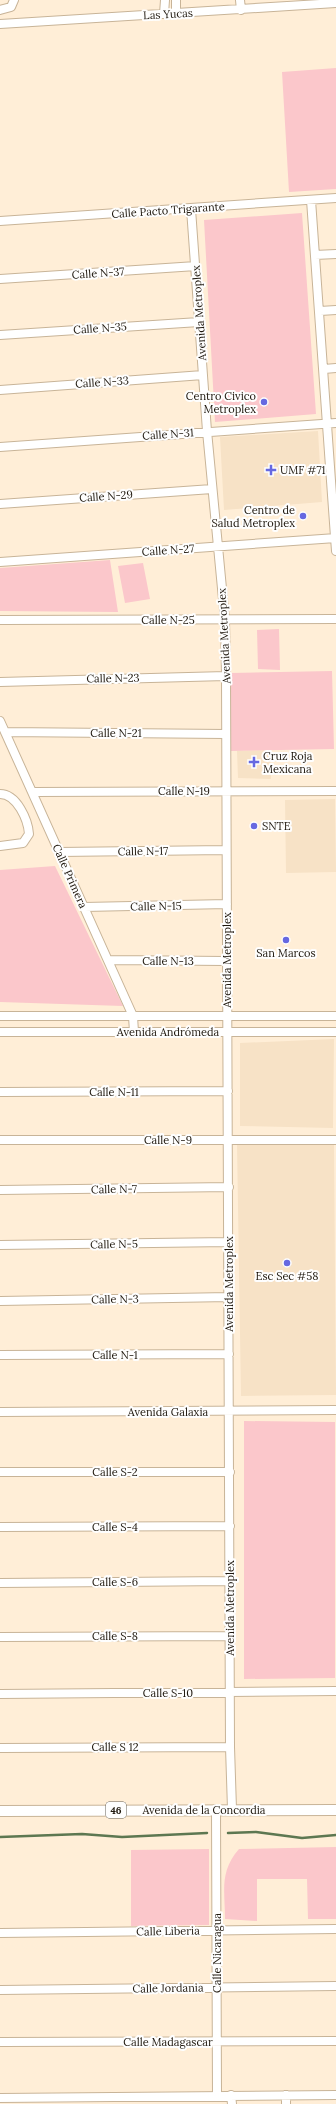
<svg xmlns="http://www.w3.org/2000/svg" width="336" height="2104" font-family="Lora,serif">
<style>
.built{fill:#f7e2c6}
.green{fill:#fbc7cb}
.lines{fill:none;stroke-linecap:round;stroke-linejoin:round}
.stream{stroke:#5d7751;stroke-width:2.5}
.minor-casing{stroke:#c8b498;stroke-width:10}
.major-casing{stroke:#c8b498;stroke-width:12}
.minor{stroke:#fff;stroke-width:8}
.major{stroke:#fff;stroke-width:10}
.poi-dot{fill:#6668e1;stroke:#fefefe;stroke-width:1.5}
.labels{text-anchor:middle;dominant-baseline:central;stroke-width:4;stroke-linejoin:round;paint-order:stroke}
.shield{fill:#fefefe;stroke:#605c55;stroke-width:1}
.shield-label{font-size:10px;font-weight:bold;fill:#1d160c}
.street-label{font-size:11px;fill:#1d160c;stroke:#fefefe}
.poi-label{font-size:11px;fill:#1d160c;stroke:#fefefe;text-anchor:start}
</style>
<rect width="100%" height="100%" fill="#ffeed7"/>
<path class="built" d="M 318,431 L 322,502 L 224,510 L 220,437 Z
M 270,750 L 271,779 L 238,778 L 237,751 Z
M 335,799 L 336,872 L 286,873 L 285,800 Z
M 334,1039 L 333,1128 L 240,1126 L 240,1043 Z
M 237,1143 L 334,1143 L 336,1395 L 241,1396 Z"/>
<path class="green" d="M 336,68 L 336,189 L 289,192 L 282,72 Z
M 302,213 L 316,414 L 215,422 L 204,220 Z
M 110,560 L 118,612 L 0,611 L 0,568 Z
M 143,563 L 150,599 L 125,603 L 118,566 Z
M 279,629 L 280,670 L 258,669 L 257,630 Z
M 332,671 L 334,749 L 231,751 L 231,673 Z
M 55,866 L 123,1006 L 0,1002 L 0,870 Z
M 244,1421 L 335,1422 L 335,1678 L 244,1679 Z
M 336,1847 L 336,1919 L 308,1919 L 307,1879 L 257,1879 L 257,1921 L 225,1919 C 225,1891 219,1872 239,1849 Z
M 209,1849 L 209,1925 L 131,1926 L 131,1850 Z"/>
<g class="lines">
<path class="stream" d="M 228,1833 L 256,1832 L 302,1838 L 336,1835
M 0,1837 L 82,1834 L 122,1837 L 207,1833"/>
<g class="minor-casing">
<path id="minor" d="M 176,0 L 176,13
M 240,0 L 241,10
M 0,10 L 11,7 L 14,0
M 164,14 L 165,0
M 0,24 L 336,3
M 311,200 L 336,551
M 191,209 L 207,431 L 225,620 L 226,676 L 230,1747 L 232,1809
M 0,221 L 336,198
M 315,255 L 336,254
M 0,279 L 196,266
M 320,311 L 336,310
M 0,335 L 199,322
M 324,369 L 336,368
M 0,390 L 203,375
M 0,447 L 336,423
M 0,504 L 212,489
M 0,562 L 336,538
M 0,620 L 336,619
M 0,682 L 226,676
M 0,721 L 133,1016 L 134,1032
M 5,732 L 226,734
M 33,792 L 336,791
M 0,794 C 17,794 28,820 29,834 L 23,843 L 0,846
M 59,852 L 226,850
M 84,907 L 227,904
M 109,960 L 226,961
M 0,1016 L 336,1016
M 0,1032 L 336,1032
M 0,1092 L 228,1091
M 0,1140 L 336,1140
M 0,1190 L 229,1187
M 0,1245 L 229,1242
M 0,1301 L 229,1297
M 0,1355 L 229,1354
M 0,1412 L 336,1410
M 0,1472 L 230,1472
M 0,1527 L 230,1526
M 0,1583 L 230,1581
M 0,1637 L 230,1636
M 0,1694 L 336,1691
M 0,1748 L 230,1747
M 216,1809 L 217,2096
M 0,1933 L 336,1929
M 0,1990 L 336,1986
M 0,2042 L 336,2041
M 231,2095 L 232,2104
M 286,2095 L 286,2104
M 0,2098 L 336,2095"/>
</g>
<g class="major-casing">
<path id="major" d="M 0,1811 L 336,1810"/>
</g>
<use href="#minor" class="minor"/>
<use href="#major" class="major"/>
</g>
<g class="poi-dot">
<circle cx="264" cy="402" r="4"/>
<path d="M269 464h4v4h4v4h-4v4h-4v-4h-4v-4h4z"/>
<circle cx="303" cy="516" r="4"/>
<path d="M252 756h4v4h4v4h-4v4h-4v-4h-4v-4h4z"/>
<circle cx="254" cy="826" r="4"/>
<circle cx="286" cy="940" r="4"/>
<circle cx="287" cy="1263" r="4"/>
</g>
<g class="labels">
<rect class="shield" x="106" y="1802" width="20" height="16" rx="3"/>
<g class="shield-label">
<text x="116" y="1810">46</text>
</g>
<g class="street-label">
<text transform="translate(168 14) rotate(-3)">Las Yucas</text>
<text transform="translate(168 210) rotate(-4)">Calle Pacto Trigarante</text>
<text transform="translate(98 273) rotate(-4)">Calle N-37</text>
<text transform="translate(199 313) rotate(-94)">Avenida Metroplex</text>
<text transform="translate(100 328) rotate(-4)">Calle N-35</text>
<text transform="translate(102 382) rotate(-4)">Calle N-33</text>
<text transform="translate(168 434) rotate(-4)">Calle N-31</text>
<text transform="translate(106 496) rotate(-4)">Calle N-29</text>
<text transform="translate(168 550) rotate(-4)">Calle N-27</text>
<text x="168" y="620">Calle N-25</text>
<text transform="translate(224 636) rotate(-93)">Avenida Metroplex</text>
<text transform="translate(113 678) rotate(-1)">Calle N-23</text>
<text x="116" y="733">Calle N-21</text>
<text x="184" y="791">Calle N-19</text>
<text transform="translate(143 851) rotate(-1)">Calle N-17</text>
<text transform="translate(70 876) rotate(66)">Calle Primera</text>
<text transform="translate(156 906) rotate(-1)">Calle N-15</text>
<text transform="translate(227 960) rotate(-90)">Avenida Metroplex</text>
<text x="168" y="961">Calle N-13</text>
<text x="168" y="1032">Avenida Andrómeda</text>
<text x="114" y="1092">Calle N-11</text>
<text x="168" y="1140">Calle N-9</text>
<text transform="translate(114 1189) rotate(-1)">Calle N-7</text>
<text transform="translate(114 1244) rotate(-1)">Calle N-5</text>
<text transform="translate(229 1284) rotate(-90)">Avenida Metroplex</text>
<text transform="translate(115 1299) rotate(-1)">Calle N-3</text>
<text x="115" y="1355">Calle N-1</text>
<text x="168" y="1412">Avenida Galaxia</text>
<text x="115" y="1472">Calle S-2</text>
<text x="115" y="1527">Calle S-4</text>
<text x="115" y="1582">Calle S-6</text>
<text transform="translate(230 1608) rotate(-90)">Avenida Metroplex</text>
<text x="115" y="1636">Calle S-8</text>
<text x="168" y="1693">Calle S-10</text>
<text x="115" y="1747">Calle S 12</text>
<text x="204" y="1810">Avenida de la Concordia</text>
<text transform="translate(168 1931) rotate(-1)">Calle Liberia</text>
<text transform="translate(217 1953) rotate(-90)">Calle Nicaragua</text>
<text transform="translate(168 1988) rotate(-1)">Calle Jordania</text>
<text x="168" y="2042">Calle Madagascar</text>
</g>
<g class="poi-label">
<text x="256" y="396" text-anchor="end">Centro Civico<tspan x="256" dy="13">Metroplex</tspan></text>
<text x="280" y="470">UMF #71</text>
<text x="295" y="510" text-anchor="end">Centro de<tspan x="295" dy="13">Salud Metroplex</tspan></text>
<text x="263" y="756">Cruz Roja<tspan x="263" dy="13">Mexicana</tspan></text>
<text x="262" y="826">SNTE</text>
<text x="286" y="953" text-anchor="middle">San Marcos</text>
<text x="287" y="1276" text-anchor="middle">Esc Sec #58</text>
</g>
</g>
</svg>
